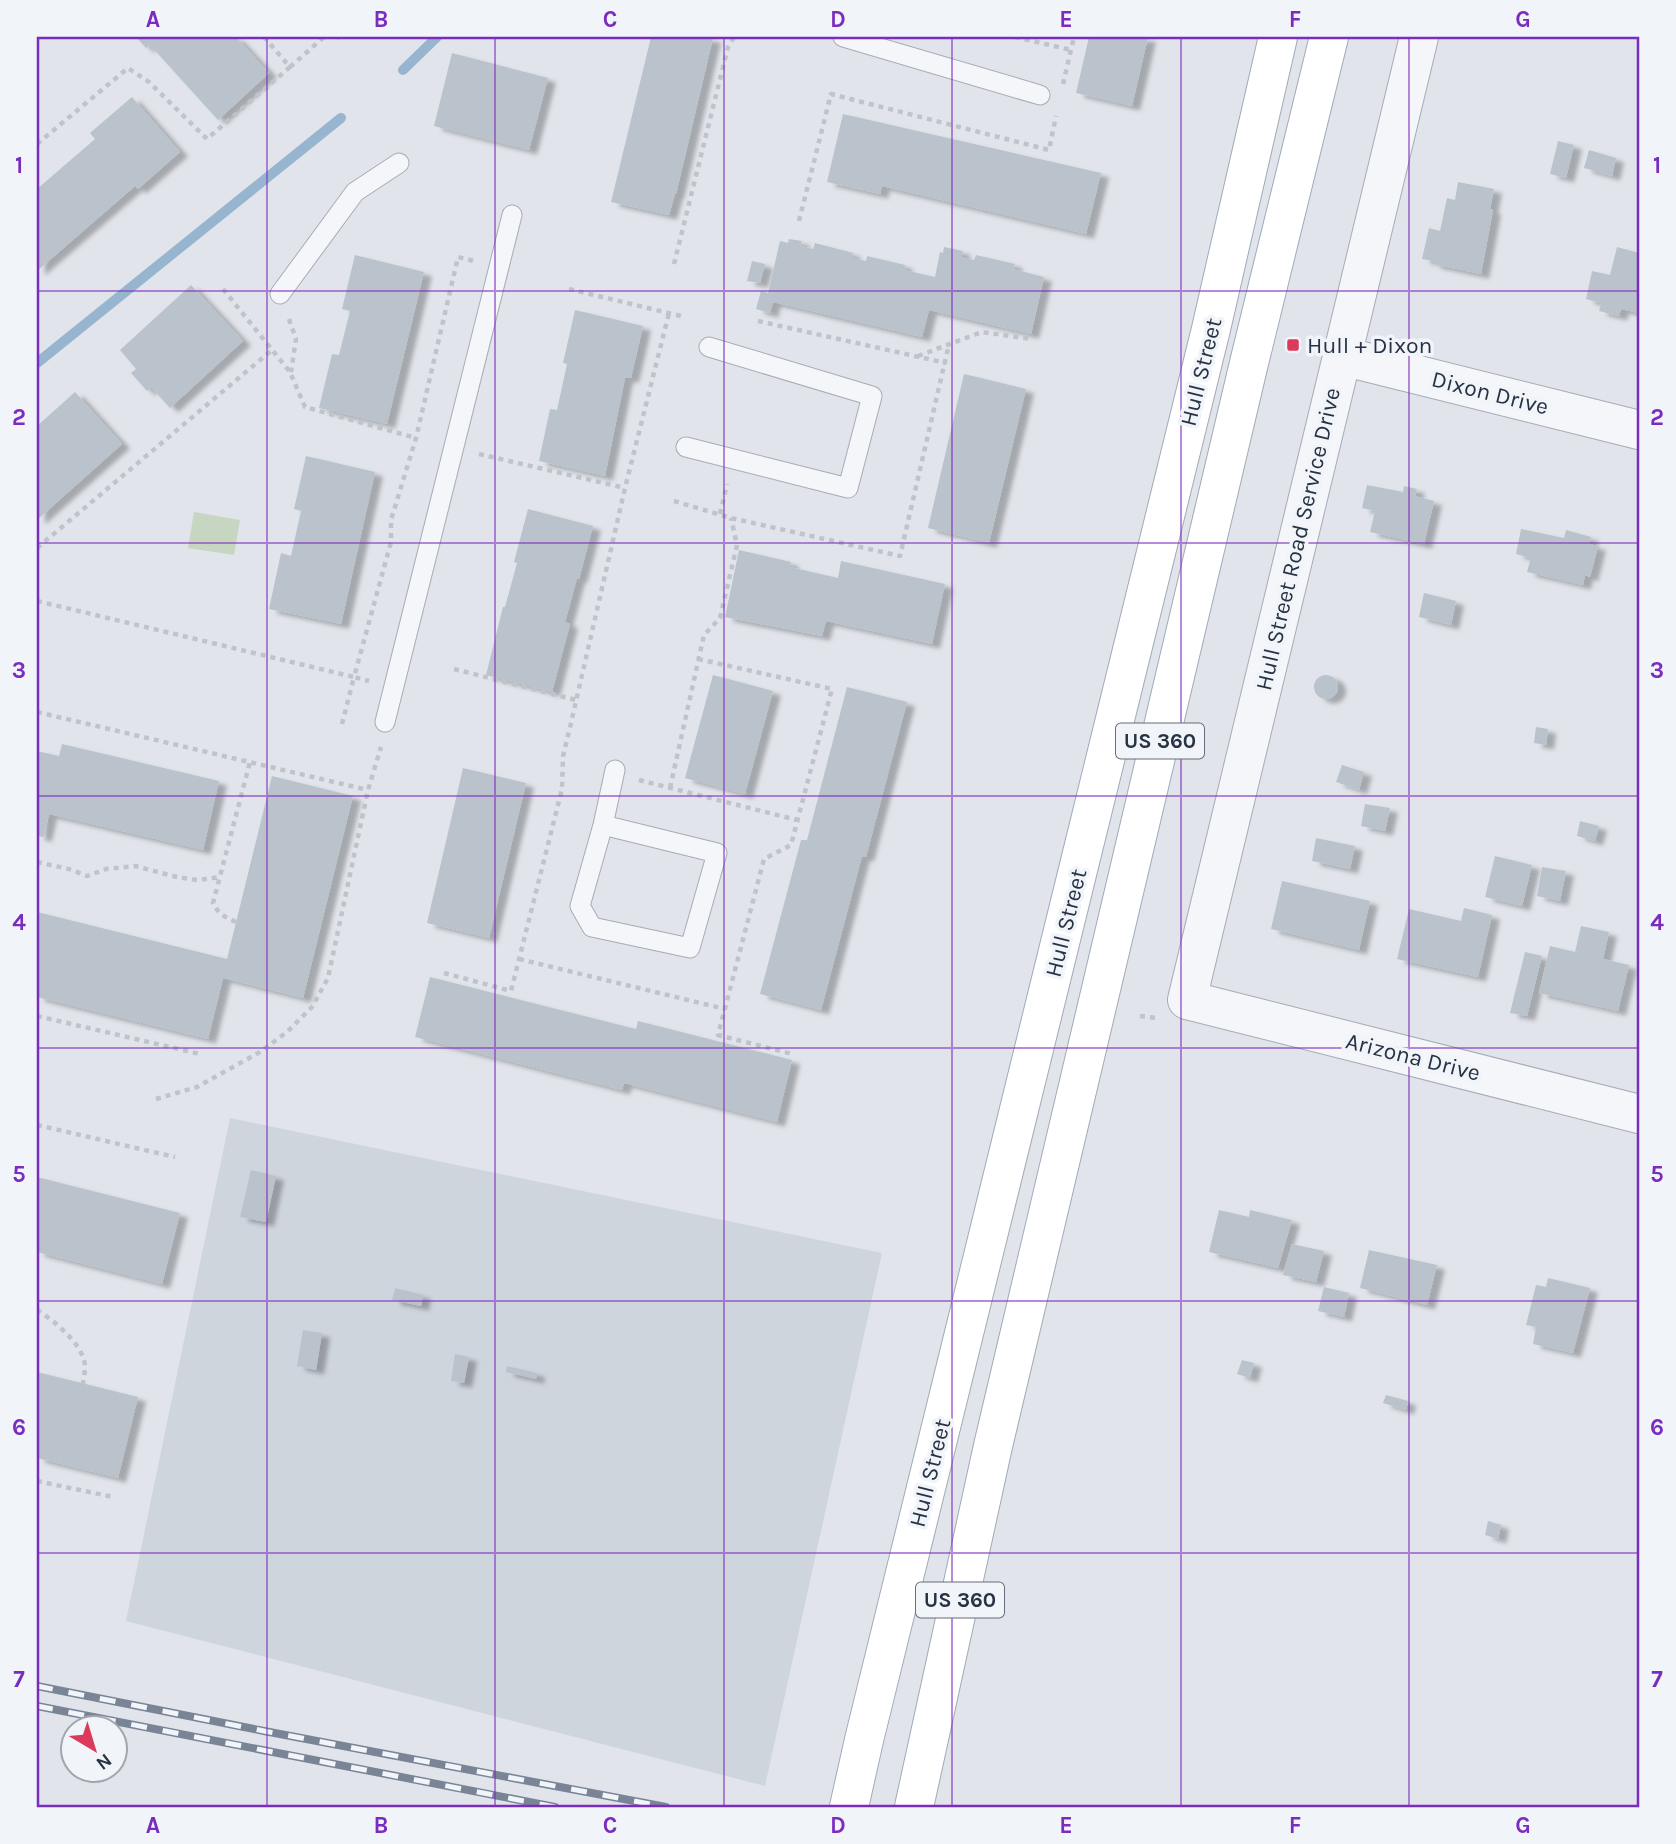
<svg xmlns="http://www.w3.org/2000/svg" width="1676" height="1844" font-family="Karla,sans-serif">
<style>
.built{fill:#cfd5dd}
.green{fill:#c7d6c1}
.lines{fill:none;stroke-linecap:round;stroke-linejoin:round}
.stream{stroke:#98b5cf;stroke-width:10}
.building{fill:#bac2cb;filter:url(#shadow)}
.lane-casing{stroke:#a5acb6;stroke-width:21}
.street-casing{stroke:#a5acb6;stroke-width:40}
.primary-casing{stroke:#9faab8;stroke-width:40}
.path{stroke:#bfc3ca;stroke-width:4.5;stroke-dasharray:5 5;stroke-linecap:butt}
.lane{stroke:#f4f6f9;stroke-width:19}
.street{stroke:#f4f6f9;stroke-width:38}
.primary{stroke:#fff;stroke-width:38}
.rail-casing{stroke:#798596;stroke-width:8}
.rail{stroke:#f1f4f8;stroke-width:5;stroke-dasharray:16;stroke-linecap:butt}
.grid{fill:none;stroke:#7b2cbf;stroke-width:2;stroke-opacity:0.55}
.poi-dot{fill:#dc3a5a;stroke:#f1f4f8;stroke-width:2.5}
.labels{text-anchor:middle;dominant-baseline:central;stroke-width:7;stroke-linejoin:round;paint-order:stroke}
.shield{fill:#f1f4f8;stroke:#646d7b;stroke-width:2}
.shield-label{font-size:21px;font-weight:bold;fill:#273345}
.poi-label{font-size:23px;fill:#273345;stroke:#f1f4f8;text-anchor:start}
.street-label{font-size:23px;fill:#273345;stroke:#f1f4f8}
.neatline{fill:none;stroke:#7b2cbf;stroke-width:2.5}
.grid-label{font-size:23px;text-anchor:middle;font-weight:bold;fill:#7b2cbf}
</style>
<defs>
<filter id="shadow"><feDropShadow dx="8" dy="4.5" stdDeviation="2" flood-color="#0004"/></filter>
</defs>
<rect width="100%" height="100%" fill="#e1e5eb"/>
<path class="built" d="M 230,1118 L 882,1253 L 765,1786 L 126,1621 Z"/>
<path class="green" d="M 194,512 L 240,520 L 234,555 L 188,548 Z"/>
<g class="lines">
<path class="stream" d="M 403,70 L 437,37
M 37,363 L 341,118"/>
</g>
<path class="building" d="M 136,37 L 236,37 L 269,73 L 218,120 L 150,45 L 146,48 Z
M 651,37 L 705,37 L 713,38 L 676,194 L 675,194 L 669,215 L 611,202 Z
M 1089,37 L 1148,37 L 1132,106 L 1076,93 Z
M 452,53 L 548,78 L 529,150 L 434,126 Z
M 132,97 L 180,152 L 138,189 L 135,186 L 37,271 L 37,189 L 95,139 L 90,133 Z
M 843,114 L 1101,173 L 1086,234 L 882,186 L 880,194 L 827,182 Z
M 1558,141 L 1574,145 L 1566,178 L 1550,174 Z
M 1589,150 L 1616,158 L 1612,176 L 1584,168 Z
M 1458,182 L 1494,189 L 1490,209 L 1493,210 L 1481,274 L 1433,264 L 1433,261 L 1422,259 L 1429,228 L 1440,231 L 1447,198 L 1455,200 Z
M 789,239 L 802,241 L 800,246 L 813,249 L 815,243 L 853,253 L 852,258 L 866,261 L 867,256 L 905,265 L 904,270 L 935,277 L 940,252 L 943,253 L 944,247 L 963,251 L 961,257 L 974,260 L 976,255 L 1015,264 L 1013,269 L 1044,277 L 1031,334 L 929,310 L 922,337 L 773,302 L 770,313 L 756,309 L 761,291 L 768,293 L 780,241 L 788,243 Z
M 1617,247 L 1639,253 L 1637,266 L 1639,266 L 1639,313 L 1621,309 L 1619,316 L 1599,311 L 1601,303 L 1586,299 L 1592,271 L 1610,275 Z
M 355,255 L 424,272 L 387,424 L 319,408 L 332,354 L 339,355 L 350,311 L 342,309 Z
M 752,261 L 765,264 L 760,283 L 747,281 Z
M 191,285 L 243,341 L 170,408 L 151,387 L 147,391 L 131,373 L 136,369 L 120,350 Z
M 575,310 L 643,326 L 631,378 L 625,378 L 605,476 L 539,461 L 550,409 L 557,410 L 567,364 L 563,363 Z
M 964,374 L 1026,389 L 989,543 L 928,528 Z
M 75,392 L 122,444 L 37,520 L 37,435 L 38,434 L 37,426 Z
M 306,456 L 375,472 L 341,624 L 269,609 L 281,553 L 291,556 L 301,511 L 294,509 Z
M 1367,485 L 1403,492 L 1404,486 L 1417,489 L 1415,496 L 1434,501 L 1424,544 L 1370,532 L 1375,511 L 1362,508 Z
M 528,509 L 593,526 L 579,579 L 577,578 L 565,622 L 570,624 L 552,692 L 486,675 L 503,607 L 505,607 L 517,563 L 514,562 Z
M 1521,529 L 1564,538 L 1566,530 L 1591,537 L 1589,544 L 1598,546 L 1590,577 L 1585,575 L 1583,585 L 1527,572 L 1531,558 L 1516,554 Z
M 739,550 L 791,562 L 790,567 L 838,578 L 841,561 L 945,584 L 932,644 L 826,621 L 822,636 L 725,617 Z
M 1424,593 L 1456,601 L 1451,625 L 1419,617 Z
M 713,675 L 773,691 L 745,794 L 685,778 Z
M1314 687a12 12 0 1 1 24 0a12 12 0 1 1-24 0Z
M 847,687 L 907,702 L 866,857 L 862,856 L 821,1010 L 760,994 L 801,840 L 807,840 Z
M 1536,727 L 1548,729 L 1546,745 L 1534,743 Z
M 62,744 L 219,781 L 203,850 L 49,814 L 44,837 L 37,836 L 37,751 L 59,756 Z
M 1342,765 L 1364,772 L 1359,790 L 1336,782 Z
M 463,768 L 526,783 L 489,938 L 427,923 Z
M 272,776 L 353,796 L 303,998 L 223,978 L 208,1039 L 37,997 L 37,912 L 227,959 Z
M 1365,804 L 1390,808 L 1385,831 L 1361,826 Z
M 1580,821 L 1599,826 L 1595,841 L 1577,836 Z
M 1316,838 L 1355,846 L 1350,869 L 1312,861 Z
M 1495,856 L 1532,865 L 1522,906 L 1485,897 Z
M 1542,867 L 1566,871 L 1560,901 L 1537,896 Z
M 1282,881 L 1370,901 L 1359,950 L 1271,929 Z
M 1464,908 L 1492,915 L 1478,977 L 1397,959 L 1409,909 L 1461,921 Z
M 1581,926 L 1609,932 L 1603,959 L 1629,965 L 1618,1011 L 1539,993 L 1550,946 L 1575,952 Z
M 1525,952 L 1542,956 L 1527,1016 L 1510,1013 Z
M 430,977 L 636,1029 L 638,1021 L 792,1060 L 777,1122 L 624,1083 L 622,1090 L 415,1037 Z
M 251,1170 L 276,1176 L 266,1222 L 240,1217 Z
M 37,1177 L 180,1213 L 162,1284 L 37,1252 Z
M 1219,1210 L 1249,1217 L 1250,1210 L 1292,1220 L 1278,1268 L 1209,1252 Z
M 1292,1244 L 1324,1251 L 1316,1282 L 1283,1275 Z
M 1369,1250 L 1437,1265 L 1427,1305 L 1360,1288 Z
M 1548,1278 L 1590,1288 L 1573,1353 L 1533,1344 L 1536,1327 L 1526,1325 L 1536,1285 L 1546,1287 Z
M 1324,1287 L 1349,1293 L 1344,1317 L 1318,1311 Z
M 395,1288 L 423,1295 L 421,1306 L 392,1300 Z
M 303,1330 L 322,1333 L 316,1370 L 297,1366 Z
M 455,1354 L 469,1357 L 464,1383 L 451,1381 Z
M 1242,1360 L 1254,1363 L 1250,1378 L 1237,1374 Z
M 507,1366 L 537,1373 L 536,1379 L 506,1372 Z
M 37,1372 L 138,1397 L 118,1478 L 37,1458 Z
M 1386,1395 L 1408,1401 L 1406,1410 L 1383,1403 Z
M 1488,1521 L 1501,1525 L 1498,1539 L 1485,1535 Z"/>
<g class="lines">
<g class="lane-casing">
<path id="lane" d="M 843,37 L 1040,95
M 280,294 L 355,192 L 399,163
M 686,447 L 848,488 L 872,396 L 709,347
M 385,722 L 512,215
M 603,825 L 717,853 L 690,948 L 592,927 L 580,906 L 603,825 L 615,770"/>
</g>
<g class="street-casing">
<path id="street" d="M 1419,37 L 1187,1000 L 1639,1114
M 1342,356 L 1639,430"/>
</g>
<g class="primary-casing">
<path id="primary" d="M 849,1807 L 864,1740 L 1211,329 L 1278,37
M 914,1807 L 993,1446 L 1249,363 L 1329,37"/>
</g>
<path class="path" d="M 1015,37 L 1071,50
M 337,38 L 339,37
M 290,67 L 324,37
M 1063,84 L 1074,37
M 37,144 L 128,68 L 149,82 L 207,139 L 290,67 L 264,37
M 799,221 L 831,94 L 1049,150 L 1056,116
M 674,264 L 728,47 L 734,37
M 223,289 L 290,372 L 305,407 L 416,438
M 569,289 L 685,317
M 289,319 L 296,339 L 291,372
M 758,321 L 946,363
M 918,356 L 982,332 L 1031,339
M 479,454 L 625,488
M 674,501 L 731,518 L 900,556 L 949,344
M 720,514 L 727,484
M 37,548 L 272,350
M 37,601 L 354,677 L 391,542 L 391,520 L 416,438 L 458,257 L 474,261
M 698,659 L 832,689 L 791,845 L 764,859 L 718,1035 L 792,1054
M 454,669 L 576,700
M 37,712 L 368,790
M 342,724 L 354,677 L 369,681
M 639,780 L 797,820
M 670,788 L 704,635 L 720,618 L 737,545 L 731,518
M 37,862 L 69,869 L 87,876 L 106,869 L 135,866 L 177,877 L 197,880 L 221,877
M 236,922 C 225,917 218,914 213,903 L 250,762
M 519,959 L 725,1009
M 444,973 L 511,991 L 562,789 L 563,756 L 571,723 L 625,488 L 669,313
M 37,1016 L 200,1054
M 1140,1016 L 1157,1018
M 156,1099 L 197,1087 L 260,1052 L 287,1032 L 312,1007 L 328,978 L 368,790 L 381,747
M 37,1125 L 175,1157
M 37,1310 C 54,1321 78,1340 84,1360 C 86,1367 84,1376 83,1384
M 37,1481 L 113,1497"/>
<use href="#lane" class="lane"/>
<use href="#street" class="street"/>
<use href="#primary" class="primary"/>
<g class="rail-casing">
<path id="rail" d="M 37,1686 L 264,1731 L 666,1807
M 37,1706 L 555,1807"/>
</g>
<use href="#rail" class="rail"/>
</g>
<path class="grid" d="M 267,37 L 267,1807M 495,37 L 495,1807M 724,37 L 724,1807M 952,37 L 952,1807M 1181,37 L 1181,1807M 1409,37 L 1409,1807M 37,291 L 1639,291M 37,543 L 1639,543M 37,796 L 1639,796M 37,1048 L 1639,1048M 37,1301 L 1639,1301M 37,1553 L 1639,1553"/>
<rect class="poi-dot" x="1286" y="338" width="14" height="14" rx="3.5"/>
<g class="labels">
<g class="shield">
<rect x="1116" y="723.5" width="88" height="35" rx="5"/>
<rect x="916" y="1582.5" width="88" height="35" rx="5"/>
</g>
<g class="shield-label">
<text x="1160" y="741">US 360</text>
<text x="960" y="1600">US 360</text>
</g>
<g class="poi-label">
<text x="1307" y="345">Hull + Dixon</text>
</g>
<g class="street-label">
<text transform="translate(1201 372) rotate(-76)">Hull Street</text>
<text transform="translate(1490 393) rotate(14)">Dixon Drive</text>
<text transform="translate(1298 539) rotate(-77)">Hull Street Road Service Drive</text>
<text transform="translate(1066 923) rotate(-76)">Hull Street</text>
<text transform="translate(1413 1057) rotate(14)">Arizona Drive</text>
<text transform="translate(930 1473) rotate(-76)">Hull Street</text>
</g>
</g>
<rect width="1676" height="1844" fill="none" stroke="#f1f4f8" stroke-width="77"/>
<g transform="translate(94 1749) rotate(142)"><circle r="33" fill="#f1f4f8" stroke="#a0a7b0" stroke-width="2"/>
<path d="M0-5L12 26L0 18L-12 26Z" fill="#dc3a5a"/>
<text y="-10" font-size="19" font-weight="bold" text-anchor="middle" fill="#273345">N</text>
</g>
<rect x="38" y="38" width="1600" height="1768" class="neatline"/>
<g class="grid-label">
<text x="153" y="27">A</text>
<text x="381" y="27">B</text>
<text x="610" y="27">C</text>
<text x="838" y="27">D</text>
<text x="1066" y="27">E</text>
<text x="1295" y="27">F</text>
<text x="1523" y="27">G</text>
<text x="19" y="173">1</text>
<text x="1657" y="173">1</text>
<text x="19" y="425">2</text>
<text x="1657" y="425">2</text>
<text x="19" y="678">3</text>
<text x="1657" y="678">3</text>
<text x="19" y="930">4</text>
<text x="1657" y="930">4</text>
<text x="19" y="1182">5</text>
<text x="1657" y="1182">5</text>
<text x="19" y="1435">6</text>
<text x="1657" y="1435">6</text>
<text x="19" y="1687">7</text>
<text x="1657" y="1687">7</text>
<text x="153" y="1833">A</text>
<text x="381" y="1833">B</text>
<text x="610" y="1833">C</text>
<text x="838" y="1833">D</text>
<text x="1066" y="1833">E</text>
<text x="1295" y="1833">F</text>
<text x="1523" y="1833">G</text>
</g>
</svg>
